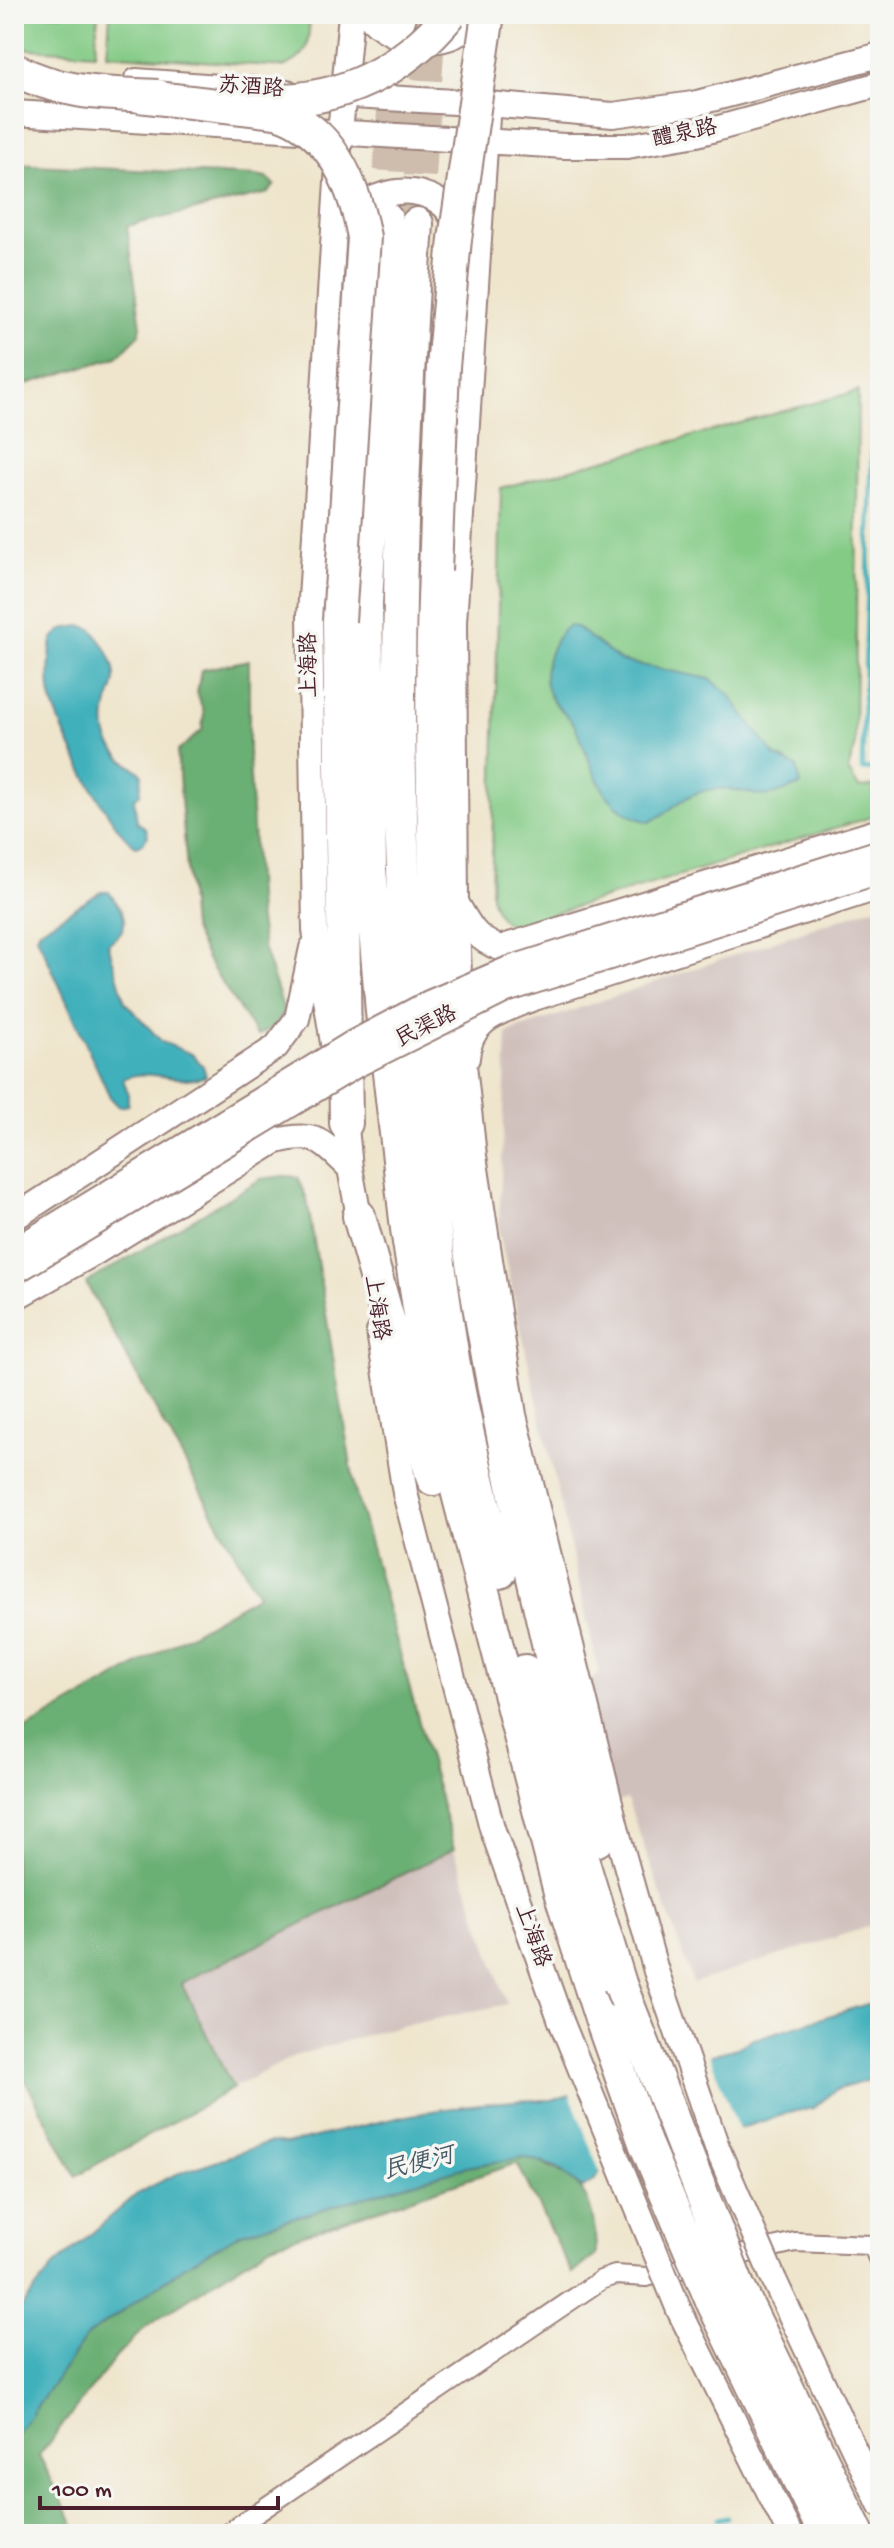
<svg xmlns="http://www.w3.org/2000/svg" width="894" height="2548" font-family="'Gochi Hand','LXGW WenKai TC',sans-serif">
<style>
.industrial{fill:#d0c0bc}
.green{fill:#84cb86;stroke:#677558;stroke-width:2}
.forest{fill:#6baf73;stroke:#5a674f;stroke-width:2}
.water{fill:#40b0bb;stroke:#456873;stroke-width:2}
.pier{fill:#efe5cc}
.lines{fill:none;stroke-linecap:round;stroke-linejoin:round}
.stream{stroke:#40b0bb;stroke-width:5}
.highway-tunnel{stroke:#cebdac;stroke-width:32;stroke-dasharray:32 16;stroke-linecap:butt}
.street-casing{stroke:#9c827c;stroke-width:22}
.secondary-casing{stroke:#9c827c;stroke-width:28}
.highway-casing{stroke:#9c827c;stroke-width:36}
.street{stroke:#fff;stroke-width:18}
.secondary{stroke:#fff;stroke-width:24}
.highway{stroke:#fff;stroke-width:32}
.secondary-bridge-casing{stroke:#9c827c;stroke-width:28;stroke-linecap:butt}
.highway-bridge-casing{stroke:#9c827c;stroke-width:36;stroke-linecap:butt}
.secondary-bridge{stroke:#fff;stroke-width:24}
.highway-bridge{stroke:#fff;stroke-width:32}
.labels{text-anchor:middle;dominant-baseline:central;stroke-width:7;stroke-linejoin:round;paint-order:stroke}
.street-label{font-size:22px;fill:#4a1f2b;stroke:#f6f6f2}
.water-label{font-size:24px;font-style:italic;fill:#465965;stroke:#f6f6f2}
</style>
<rect width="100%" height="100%" fill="#f6f6f2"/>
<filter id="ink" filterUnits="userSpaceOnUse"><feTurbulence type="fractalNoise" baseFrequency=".0125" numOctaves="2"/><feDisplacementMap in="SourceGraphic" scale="16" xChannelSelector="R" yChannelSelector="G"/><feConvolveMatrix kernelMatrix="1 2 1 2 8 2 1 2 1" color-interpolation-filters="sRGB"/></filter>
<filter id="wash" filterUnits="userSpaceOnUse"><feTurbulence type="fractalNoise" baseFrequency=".006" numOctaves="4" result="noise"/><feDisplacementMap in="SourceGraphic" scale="32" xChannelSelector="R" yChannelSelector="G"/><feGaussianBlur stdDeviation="1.8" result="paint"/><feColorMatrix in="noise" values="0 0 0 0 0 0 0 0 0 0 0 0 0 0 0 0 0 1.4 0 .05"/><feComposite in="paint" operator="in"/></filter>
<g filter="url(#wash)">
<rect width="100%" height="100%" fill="#efe5cc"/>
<path class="industrial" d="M 880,905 L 880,1923 L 693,1983 L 627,1799 L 616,1802 L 579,1693 L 599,1673 L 499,1232 L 507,1033 Z
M 454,1849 L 507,2004 L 387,2029 L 294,2056 L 233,2088 L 180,1983 Z"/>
<path class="green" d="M 14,14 L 98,14 L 95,53 L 14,48 Z
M 110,14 L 310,14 C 308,42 312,56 283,67 L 107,54 Z
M 858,391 L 855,748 L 848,770 L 859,788 L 874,786 L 875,816 L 513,926 C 499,921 495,909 491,896 L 501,488 Z"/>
<path class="forest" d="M 14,164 L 257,176 L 266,178 L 275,185 L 268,193 L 127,226 L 141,326 L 139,335 L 117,357 L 14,388 Z
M 249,660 L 249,759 L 258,914 L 263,947 L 285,1013 L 272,1028 L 257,1036 L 209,963 L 192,928 L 177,752 L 202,730 L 204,713 L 197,694 L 201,670 Z
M 284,1176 L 298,1177 L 307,1199 L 355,1490 L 454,1849 L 181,1983 L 233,2088 L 76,2176 L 14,2059 L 14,1736 L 258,1595 L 86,1283 L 261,1179 Z
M 525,2157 C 582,2176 595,2194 596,2255 L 572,2274 L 517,2163 L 271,2245 L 146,2326 L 117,2356 L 39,2455 L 79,2534 L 14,2534 L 14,2439 L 87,2336 L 185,2266 L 241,2233 L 466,2167 Z"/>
<path class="water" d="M 83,626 L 92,629 C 102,642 116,661 115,679 C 115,687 110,695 108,703 C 99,738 113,756 142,773 L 140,794 L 134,799 L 137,822 L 146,828 L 148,836 L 142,844 L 136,846 C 110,831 57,726 51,696 C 48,681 50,655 52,640 C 59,628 70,627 83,626 Z
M 568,626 L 576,627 L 621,661 L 710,679 L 728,693 L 775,756 L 797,767 L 801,785 C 789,789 771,798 758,795 C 738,790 719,785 697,793 C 679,799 667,815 649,822 C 599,810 595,769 576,728 C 570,715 555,708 549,694 C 539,673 551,639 568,626 Z
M 101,892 L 109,892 C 117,904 133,922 118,935 C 115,939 111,941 108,944 L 125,1002 L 162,1042 L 192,1054 L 203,1066 L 206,1076 C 179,1086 149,1066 123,1079 L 128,1093 L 128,1105 L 119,1107 L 110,1097 L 37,936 L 40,930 Z
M 880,2000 L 880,2077 L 835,2090 L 813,2108 L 792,2112 L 600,2172 L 594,2181 L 582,2188 L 556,2167 L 525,2157 L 466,2167 L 241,2233 L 185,2266 L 87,2336 L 14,2439 L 14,2317 L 53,2267 L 138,2193 L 174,2175 L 271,2142 L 286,2144 C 374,2123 461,2099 552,2100 L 737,2048 L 751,2040 Z"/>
<path class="pier" d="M 708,2052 L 740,2133 L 602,2177 L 569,2091 Z"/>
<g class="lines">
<path class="stream" d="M 876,770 L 862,769 L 880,216
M 718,2519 L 727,2517
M 653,2534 L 693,2524"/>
</g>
</g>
<g filter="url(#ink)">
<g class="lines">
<path class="highway-tunnel" d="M 386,219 L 396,66
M 417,224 L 430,20"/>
<g class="street-casing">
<path id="street" d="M 226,2534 L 601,2280 L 615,2275 L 646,2277 L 795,2242 L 872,2245 L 880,2263"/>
</g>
<g class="secondary-casing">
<path id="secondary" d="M 368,14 C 390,46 457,54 477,14
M 136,81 L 287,92
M 336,95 L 488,104 L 613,115 L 693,104 L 880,55
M 14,113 L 565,146 L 627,146 L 697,134 L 880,84
M 487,117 L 454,622 L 456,902 L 462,1047 L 474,1156 L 514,1415 L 620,1843 L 656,1971
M 346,219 C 369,194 407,182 438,201 C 449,208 454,220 460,231
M 457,904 C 469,925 476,940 500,948 L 880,831
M 333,1043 L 315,930 L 310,615 L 340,133 L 351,14
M 467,1058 C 469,1019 500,1012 531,999 L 880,887
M 344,1107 L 350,1168 L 362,1233
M 14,1218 L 276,1047 L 297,1019 L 312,948
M 14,1298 L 96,1252 L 274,1142 C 315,1130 321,1141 350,1168
M 379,1332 L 405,1493 L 492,1828 L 561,2021
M 774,2280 L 880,2504
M 679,2310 L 790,2534"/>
</g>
<g class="highway-casing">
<path id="highway" d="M 399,19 L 399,14
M 386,219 L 366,604 L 370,869 L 382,1012 L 407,1229 L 425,1347 L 456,1486 L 560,1892 L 601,2019
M 417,224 C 407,373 400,523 399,673 C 398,902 417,1133 453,1359 C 465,1431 484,1502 500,1572
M 435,571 C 430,694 432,816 438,939 C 441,995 443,1051 450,1107 C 480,1354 534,1599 597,1840
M 339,621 L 346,1123
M 359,1216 L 433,1479
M 525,1671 L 620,1984
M 738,2286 L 858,2534
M 711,2299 L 825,2534"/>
</g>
<use href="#street" class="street"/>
<use href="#secondary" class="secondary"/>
<use href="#highway" class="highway"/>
<g class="secondary-bridge-casing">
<path id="secondary-bridge" d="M 14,1251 L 353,1043 L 429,1003 L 509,969 L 880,852
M 14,1272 L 356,1065 L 506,990 L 880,871
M 656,1971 L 718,2150 L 774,2280
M 561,2021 L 679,2310"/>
</g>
<g class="highway-bridge-casing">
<path id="highway-bridge" d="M 14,69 C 60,94 107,94 158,96
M 139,96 L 276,112 C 331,128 354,185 364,237 L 339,621
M 265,100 C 339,103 403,71 450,14
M 435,571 L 443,367 L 455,239 L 488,14
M 620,1984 L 738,2286
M 601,2019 L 645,2143 L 711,2299"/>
</g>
<use href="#secondary-bridge" class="secondary-bridge"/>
<use href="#highway-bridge" class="highway-bridge"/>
</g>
</g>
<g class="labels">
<g class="street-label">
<text transform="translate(251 89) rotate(4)">苏酒路</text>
<text transform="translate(685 135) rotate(-12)">醴泉路</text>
<text transform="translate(311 665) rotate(-91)">上海路</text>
<text transform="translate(427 1028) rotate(-27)">民渠路</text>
<text transform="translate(375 1308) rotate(81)">上海路</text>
<text transform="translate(531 1936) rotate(70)">上海路</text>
</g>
<g class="water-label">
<text transform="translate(419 2165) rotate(-14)">民便河</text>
</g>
</g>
<rect width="894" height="2548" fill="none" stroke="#f6f6f2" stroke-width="48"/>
<path d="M40 2496v12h238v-12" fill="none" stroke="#4a1f2b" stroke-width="4"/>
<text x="52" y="2496" font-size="24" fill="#4a1f2b" stroke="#f6f6f2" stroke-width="6" paint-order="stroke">100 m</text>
</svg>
